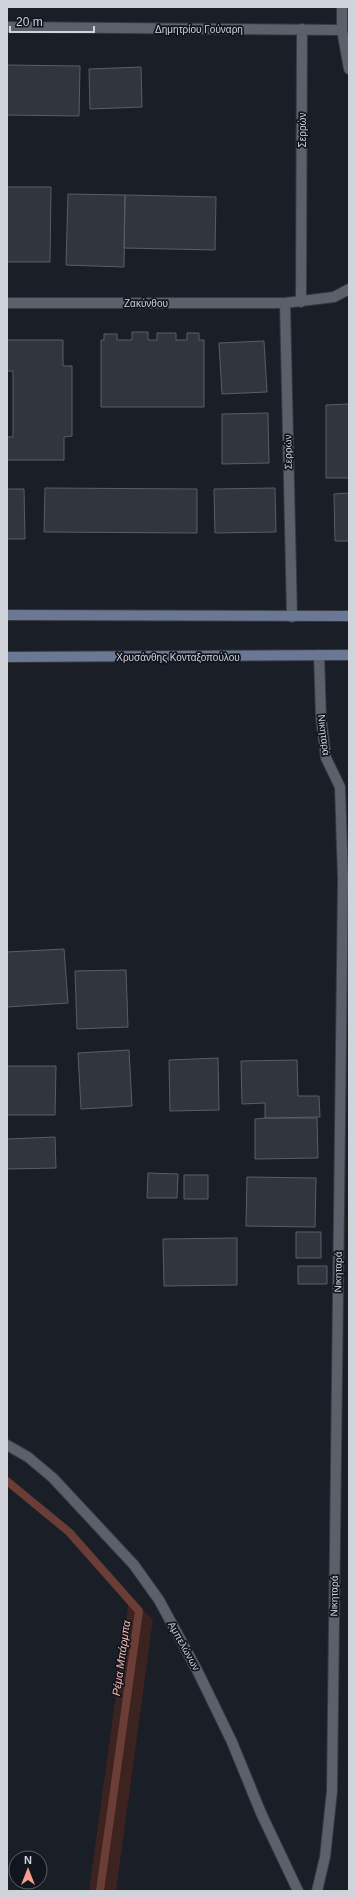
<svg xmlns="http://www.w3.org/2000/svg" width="356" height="1898" font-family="Helvetica,sans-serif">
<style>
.green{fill:#3c231f}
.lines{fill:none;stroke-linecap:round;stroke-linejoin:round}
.stream{stroke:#6a3e37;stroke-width:8}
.building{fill:#30353e;stroke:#585e68}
.street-casing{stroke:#363940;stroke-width:12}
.secondary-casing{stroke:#363940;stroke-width:12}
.street{stroke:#5b606b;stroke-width:10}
.secondary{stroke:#6a7896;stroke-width:10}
.labels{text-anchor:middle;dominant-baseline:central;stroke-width:3.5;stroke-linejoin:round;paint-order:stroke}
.street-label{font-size:10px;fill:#d0d3d9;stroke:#11151d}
.water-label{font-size:11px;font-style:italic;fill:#fcbdb3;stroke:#11151d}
</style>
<rect width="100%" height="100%" fill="#1a1e27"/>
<path class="green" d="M 129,1599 L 153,1619 L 116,1891 L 89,1891 Z"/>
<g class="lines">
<path class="stream" d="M 7,1481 L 69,1532 L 139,1611 L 100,1891"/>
</g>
<path class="building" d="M 7,65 L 80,66 L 79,116 L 7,115 Z
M 141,67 L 142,107 L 90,109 L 89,69 Z
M 7,187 L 51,187 L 50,262 L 7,262 Z
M 68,194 L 125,195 L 124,267 L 66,265 Z
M 125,195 L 216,197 L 215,250 L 124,248 Z
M 132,332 L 148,332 L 148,340 L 157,340 L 157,333 L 176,333 L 176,340 L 187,340 L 187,333 L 199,333 L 199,340 L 204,340 L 204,407 L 101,407 L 101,340 L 104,340 L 104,334 L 117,334 L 117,340 L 132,340 Z
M 7,340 L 63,340 L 63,366 L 72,366 L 72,436 L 64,437 L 64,460 L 7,460 L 7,437 L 13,437 L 13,371 L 7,371 Z
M 264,341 L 267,392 L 222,394 L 219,343 Z
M 349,404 L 349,478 L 326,478 L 326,405 Z
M 268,413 L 269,463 L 222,464 L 222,414 Z
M 45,488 L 197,489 L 197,533 L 44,532 Z
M 275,488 L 276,532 L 215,533 L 214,489 Z
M 7,489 L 24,489 L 25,539 L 7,539 Z
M 349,493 L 349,541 L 335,541 L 334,494 Z
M 64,949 L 68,1003 L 7,1007 L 7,952 Z
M 126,970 L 128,1027 L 77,1029 L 75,971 Z
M 129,1050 L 132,1106 L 81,1109 L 78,1053 Z
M 218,1058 L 219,1110 L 170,1111 L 169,1060 Z
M 297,1060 L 298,1096 L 319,1096 L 320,1117 L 265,1118 L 265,1103 L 242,1104 L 241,1061 Z
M 7,1066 L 56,1066 L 55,1115 L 7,1115 Z
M 265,1118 L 317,1118 L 318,1158 L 255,1159 L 255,1119 Z
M 55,1137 L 56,1168 L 7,1169 L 7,1139 Z
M 148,1173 L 178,1174 L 177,1198 L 147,1198 Z
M 184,1175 L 208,1175 L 208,1199 L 184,1199 Z
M 247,1177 L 316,1178 L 315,1227 L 246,1226 Z
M 296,1232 L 321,1232 L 321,1258 L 296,1258 Z
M 237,1238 L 237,1285 L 164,1286 L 163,1239 Z
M 298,1266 L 327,1266 L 327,1284 L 298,1284 Z"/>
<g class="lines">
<g class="street-casing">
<path id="street" d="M 342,7 L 342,30 L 349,69
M 7,27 L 342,30
M 301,302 L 302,29
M 7,303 L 285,303 L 334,297 L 349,289
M 285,303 L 292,617
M 7,1445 L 28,1457 L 53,1478 L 134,1565 L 159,1600 L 197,1670 L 232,1742 L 261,1813 L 298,1891
M 317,1891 L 325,1857 L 332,1791 L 343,879 L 340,787 L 326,758 L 321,717 L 319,655"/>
</g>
<g class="secondary-casing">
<path id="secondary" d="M 7,615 L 349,616
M 7,657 L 349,655"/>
</g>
<use href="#street" class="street"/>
<use href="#secondary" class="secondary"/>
</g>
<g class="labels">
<g class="street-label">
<text x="199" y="29">Δημητρίου Γούναρη</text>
<text transform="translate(302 130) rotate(-90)">Σερρών</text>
<text x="146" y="303">Ζακύνθου</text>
<text transform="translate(288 452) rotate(-91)">Σερρών</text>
<text x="178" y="657">Χρυσάνθης Κονταξοπούλου</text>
<text transform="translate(324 735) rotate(83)">Νικηταρά</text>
<text transform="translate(338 1272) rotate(-89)">Νικηταρά</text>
<text transform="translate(334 1596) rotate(-89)">Νικηταρά</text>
<text transform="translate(184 1646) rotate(61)">Αμπελώνων</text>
</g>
<g class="water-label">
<text transform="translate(121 1658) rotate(-82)">Ρέμα Μπάρμπα</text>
</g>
</g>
<rect width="356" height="1898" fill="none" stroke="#d0d3d9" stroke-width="16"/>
<g transform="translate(28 1870)"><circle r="19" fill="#11151d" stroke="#5d6168"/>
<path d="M0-3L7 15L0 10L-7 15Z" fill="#f59d8f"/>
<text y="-6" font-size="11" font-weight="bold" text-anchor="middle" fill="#d0d3d9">N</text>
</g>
<path d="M10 26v6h84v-6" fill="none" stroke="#d0d3d9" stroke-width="2"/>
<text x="16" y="26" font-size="12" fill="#d0d3d9" stroke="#11151d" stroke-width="3" paint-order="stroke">20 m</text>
</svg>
